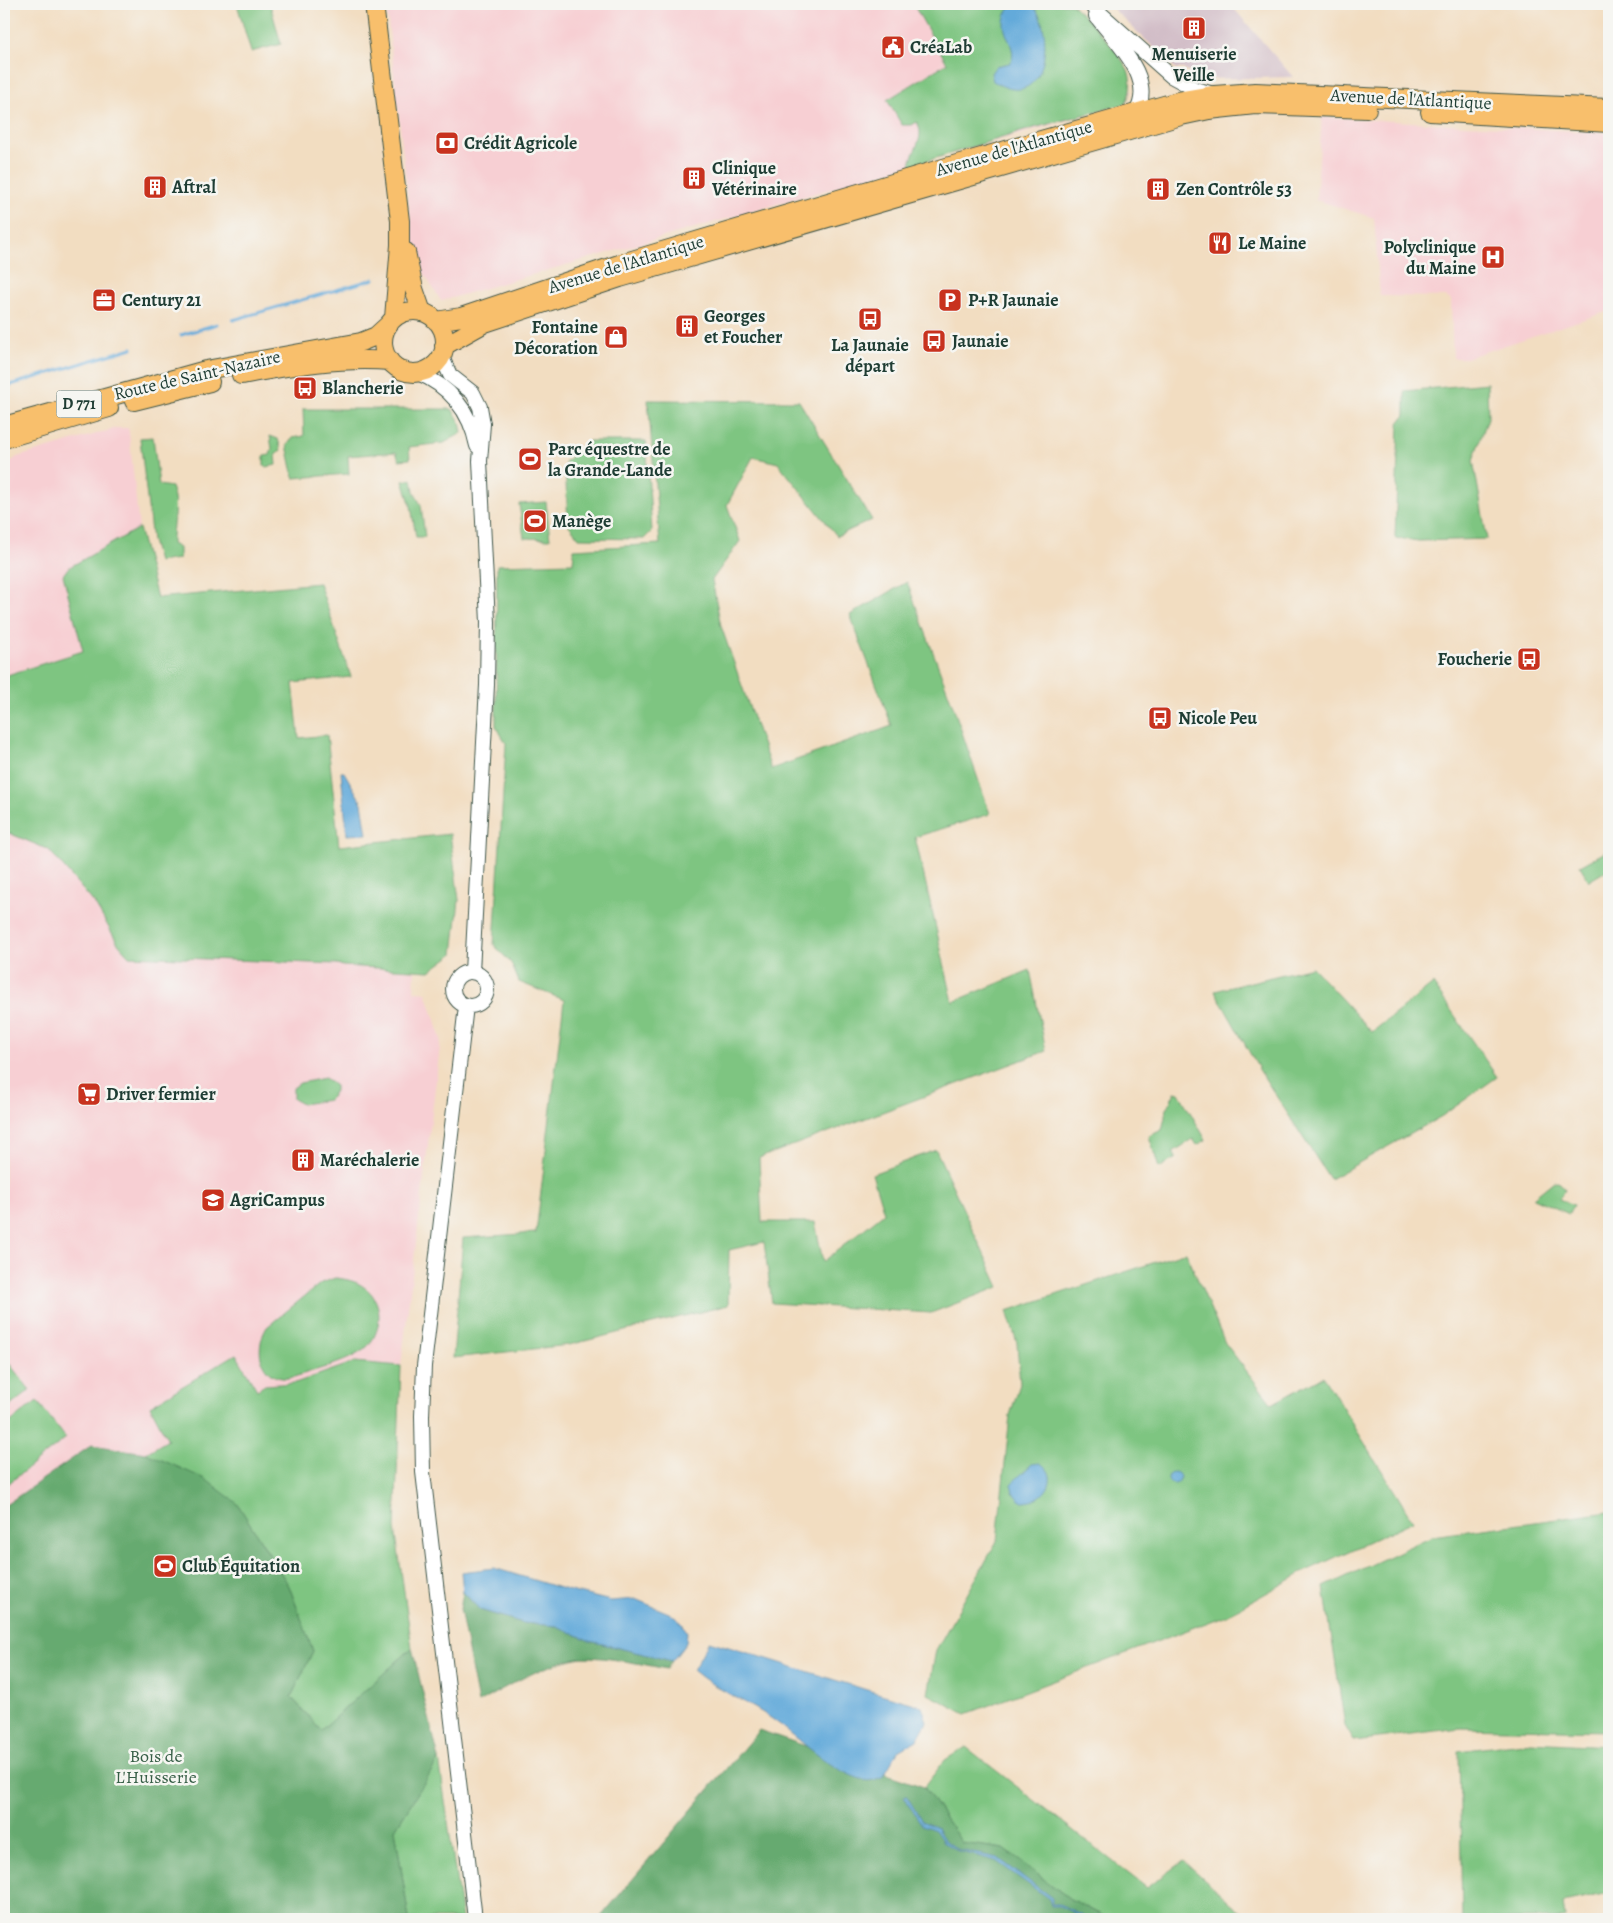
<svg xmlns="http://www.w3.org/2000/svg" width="1613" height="1923" font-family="Alegreya,serif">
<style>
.built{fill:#f7cfd3}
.industrial{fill:#d2bdc7}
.green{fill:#7ec581;stroke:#4e815a}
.forest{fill:#66aa6f;stroke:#427452}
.water{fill:#64aada;stroke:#427487}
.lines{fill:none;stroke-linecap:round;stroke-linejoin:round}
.stream{stroke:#64aada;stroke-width:3}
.minor-casing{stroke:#3f5549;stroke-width:16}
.major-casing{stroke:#3f5549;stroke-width:20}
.minor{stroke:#fff;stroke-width:14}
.major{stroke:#f8bf6c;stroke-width:18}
.labels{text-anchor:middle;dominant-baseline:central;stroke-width:5;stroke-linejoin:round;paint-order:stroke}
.shield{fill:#f6f6f2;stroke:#60746d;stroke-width:1}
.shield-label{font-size:16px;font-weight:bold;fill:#1f3d34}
.poi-label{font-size:18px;font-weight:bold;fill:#1f3d34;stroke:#f6f6f2;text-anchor:start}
.street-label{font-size:18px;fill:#1f3d34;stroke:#f6f6f2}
.park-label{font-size:18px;fill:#375f47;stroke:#f6f6f2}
</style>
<rect width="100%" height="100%" fill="#f6f6f2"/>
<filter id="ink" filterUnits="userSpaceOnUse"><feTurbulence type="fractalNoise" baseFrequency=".02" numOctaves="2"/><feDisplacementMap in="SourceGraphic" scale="10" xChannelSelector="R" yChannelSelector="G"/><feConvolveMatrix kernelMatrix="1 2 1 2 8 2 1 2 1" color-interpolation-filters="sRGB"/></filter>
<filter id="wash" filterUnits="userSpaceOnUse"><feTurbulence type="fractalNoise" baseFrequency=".0096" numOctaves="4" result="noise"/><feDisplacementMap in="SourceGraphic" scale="20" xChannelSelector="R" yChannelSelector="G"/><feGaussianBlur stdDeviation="1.12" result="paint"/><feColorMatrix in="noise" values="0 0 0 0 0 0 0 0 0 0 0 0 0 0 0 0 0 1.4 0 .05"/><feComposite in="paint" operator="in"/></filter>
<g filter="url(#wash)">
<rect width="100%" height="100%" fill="#f2ddc1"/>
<path class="built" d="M 386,4 L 1072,4 L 1128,71 L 1131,92 L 1125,104 L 441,301 L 415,259 Z
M 1322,117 L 1609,133 L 1609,311 L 1466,358 L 1453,358 L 1451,300 L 1446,297 L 1380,296 L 1374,218 L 1316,200 Z
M 117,428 L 128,428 L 129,432 L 139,528 L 69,568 L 63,575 L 84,650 L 4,676 L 4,467 L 17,457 Z
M 4,831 L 49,849 L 95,904 L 119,945 L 337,964 L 343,966 L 415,971 L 414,991 L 426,992 L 441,1039 L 401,1366 L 355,1362 L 295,1384 L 265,1385 L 146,1453 L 92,1445 L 5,1505 Z"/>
<path class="industrial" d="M 1108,4 L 1230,4 L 1293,77 L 1201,79 L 1184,69 L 1176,69 Z"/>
<path class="green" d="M 237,4 L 270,4 L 281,44 L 251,52 Z
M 913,4 L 1072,4 C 1088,20 1118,50 1128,70 C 1132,80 1131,94 1125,104 L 1034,128 L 910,166 C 912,149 926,139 917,122 L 912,125 L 902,125 L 887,100 L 947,63 Z
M 1487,383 L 1488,418 L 1473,460 L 1487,539 L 1419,541 L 1395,538 L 1399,423 L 1405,415 L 1405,391 Z
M 648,400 L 799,401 L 872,520 L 837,536 L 778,463 L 753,457 L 727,505 L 740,541 L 712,580 L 721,626 L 771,769 L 892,726 L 850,615 L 907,582 L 953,706 L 990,814 L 915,837 L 953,1002 L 1030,970 L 1046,1051 L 759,1158 L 762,1222 L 815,1222 L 823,1262 L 884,1213 L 872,1174 L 936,1150 L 999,1287 L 931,1313 L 772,1303 L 764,1242 L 729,1250 L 728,1305 L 569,1345 L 453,1358 L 463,1238 L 536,1233 L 564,1000 L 519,982 L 511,963 L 494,945 L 506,743 L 496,726 L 497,565 L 573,563 L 574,549 L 660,544 Z
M 303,409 L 452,409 L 460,422 L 462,433 L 444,443 L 409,447 L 410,459 L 399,460 L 396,452 L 348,456 L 349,474 L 294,478 L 287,445 L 292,438 L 304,436 Z
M 270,436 L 278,439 L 281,450 L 276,454 L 277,465 L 266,467 L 264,466 L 264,456 L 270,455 L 272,449 Z
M 153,437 L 159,485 L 171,487 C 179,506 171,524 172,544 L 179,548 L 179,559 L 158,562 L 152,541 L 140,438 Z
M 589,441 L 646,441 L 652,531 L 644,539 L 579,538 L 568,524 L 565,462 Z
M 412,479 L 414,492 L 421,505 L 425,537 L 416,537 L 411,506 L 403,481 Z
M 546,502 L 550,539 L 524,538 L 519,504 Z
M 139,528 L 157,598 L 319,583 L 351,677 L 293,683 L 299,738 L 327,735 L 339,846 L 450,834 L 459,900 L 453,954 L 430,971 L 343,966 L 337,964 L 129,956 L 119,945 L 95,904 L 49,850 L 4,831 L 4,676 L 83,651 L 63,575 L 68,568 Z
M 1609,850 L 1609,869 L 1589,881 L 1580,866 Z
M 1312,967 L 1372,1032 L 1433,984 L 1497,1077 L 1442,1116 L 1330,1179 L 1260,1071 L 1215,991 Z
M 325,1078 L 335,1086 L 335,1091 L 329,1100 L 302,1104 L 293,1099 L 293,1088 L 300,1083 Z
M 1175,1092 L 1179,1093 L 1206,1140 L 1197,1145 L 1193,1139 L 1173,1152 L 1176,1158 L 1159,1168 L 1149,1136 L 1162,1130 L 1167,1109 Z
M 1554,1181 L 1560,1183 L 1565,1189 L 1559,1199 L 1573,1205 L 1569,1214 L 1533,1198 Z
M 1186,1252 L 1225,1343 L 1272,1404 L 1323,1376 L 1413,1521 L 1304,1572 L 1227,1615 L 966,1714 L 928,1694 L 936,1650 L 997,1541 L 1010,1415 L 1020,1384 L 1017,1343 L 1007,1311 Z
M 335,1278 C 346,1279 356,1281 364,1287 C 387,1302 382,1340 359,1353 C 342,1364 314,1370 294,1377 C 262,1385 252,1351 267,1327 L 321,1283 Z
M 236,1354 L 257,1390 L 265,1385 L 295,1383 L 355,1362 L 401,1366 L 395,1528 L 412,1648 L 321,1730 L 291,1697 L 313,1651 L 289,1586 L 237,1503 L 146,1453 L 168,1440 L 150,1406 Z
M 4,1357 L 30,1390 L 4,1411 Z
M 37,1401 L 66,1438 L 4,1487 L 4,1427 Z
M 1609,1512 L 1609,1731 L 1460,1728 L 1354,1741 L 1345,1726 L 1324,1587 L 1432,1536 Z
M 1530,1742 L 1609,1746 L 1609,1893 L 1563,1903 L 1565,1919 L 1462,1919 L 1459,1751 Z
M 966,1747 L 1147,1888 L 1184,1861 L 1249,1919 L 1109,1919 L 1070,1899 L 1004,1849 L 962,1843 L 924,1787 L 945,1760 Z
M 439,1759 L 462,1919 L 409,1919 L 395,1829 Z"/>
<path class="forest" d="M 92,1445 L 146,1453 L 205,1479 L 237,1503 L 289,1586 L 313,1651 L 291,1697 L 321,1730 L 412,1648 L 439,1759 L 395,1829 L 409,1919 L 4,1919 L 4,1506 Z
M 463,1592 L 480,1610 L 523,1623 L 557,1626 L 590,1641 L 672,1661 L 667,1669 C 646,1665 595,1654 576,1658 C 541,1666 509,1685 478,1703 L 460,1609 Z
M 759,1730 L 924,1787 L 962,1843 L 1004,1849 L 1070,1899 L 1109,1919 L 599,1919 Z"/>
<path class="water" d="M 1014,4 C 1018,4 1025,3 1029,4 C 1055,14 1053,119 993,81 L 991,73 L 996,66 L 1010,63 C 1022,44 988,28 1014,4 Z
M 341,772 L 344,772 L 362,803 L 367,834 L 347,835 Z
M 1040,1463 C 1063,1477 1043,1503 1022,1502 L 1013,1492 L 1011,1484 L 1032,1464 Z
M1168 1478a6 6 0 1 1 12 0a6 6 0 1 1-12 0Z
M 494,1568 L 570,1591 L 611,1601 L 635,1599 L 669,1613 L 682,1623 L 687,1632 L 686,1643 L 672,1661 L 590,1641 L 557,1626 L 523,1623 L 480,1610 L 463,1592 L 461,1572 Z
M 709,1641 C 780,1662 850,1686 922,1706 L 927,1722 L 917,1740 L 898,1751 L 883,1777 C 877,1779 870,1782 864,1780 C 829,1770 804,1742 775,1721 C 749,1702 717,1691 693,1670 Z
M 906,1795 L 922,1821 L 937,1828 L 945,1841 L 959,1850 L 998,1858 L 1052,1898 L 1052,1904 L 1059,1904 L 1091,1919 L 1087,1919 L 1059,1906 L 1051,1906 L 1049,1899 L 996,1861 L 958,1851 L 944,1843 L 935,1830 L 922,1825 L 903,1796 Z"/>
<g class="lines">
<path class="stream" d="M 233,320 L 374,279
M 181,335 L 217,324
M 4,387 L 132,348"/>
</g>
</g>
<g filter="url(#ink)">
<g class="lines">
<g class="minor-casing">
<path id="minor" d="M 1090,4 L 1171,76 L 1195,89 L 1214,94
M 1096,16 C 1115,42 1158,79 1135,114
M 441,355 L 450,375 L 473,393 L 480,407 L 483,424 L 480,461 L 488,622 L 487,685 L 472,972
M 416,372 C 450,386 470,410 477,446
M453 989a17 17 0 1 1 34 0a17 17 0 1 1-34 0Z
M 466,1006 L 424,1366 L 422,1416 L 423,1472 L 475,1919"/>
</g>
<g class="major-casing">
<path id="major" d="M 374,4 L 400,221 L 400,245 L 394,318
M 1430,112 L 1609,123
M 406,252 L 414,289 L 422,312
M383 342a31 31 0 1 1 62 0a31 31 0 1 1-62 0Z
M 436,321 L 461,317 L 622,263 L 950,166 L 1178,101 L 1214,95 L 1255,92 L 1609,108
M 444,346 L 485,323 L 620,278 L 1181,116 L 1209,110 L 1255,105 L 1367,109
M 241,375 C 291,366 339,357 390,361
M 134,401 L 210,382
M 4,426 L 206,370 L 361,342 L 376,336 L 388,325
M 4,439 L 109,408"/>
</g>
<use href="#minor" class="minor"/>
<use href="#major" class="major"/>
</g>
</g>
<defs>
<g id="building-square" transform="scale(1.25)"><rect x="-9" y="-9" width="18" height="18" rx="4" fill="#c8321e" stroke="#f6f6f2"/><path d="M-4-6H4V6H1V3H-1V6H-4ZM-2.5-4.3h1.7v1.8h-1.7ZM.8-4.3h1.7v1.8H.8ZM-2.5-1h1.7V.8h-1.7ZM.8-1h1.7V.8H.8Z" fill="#fff"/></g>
<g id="civic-square" transform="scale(1.25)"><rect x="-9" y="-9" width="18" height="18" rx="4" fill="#c8321e" stroke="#f6f6f2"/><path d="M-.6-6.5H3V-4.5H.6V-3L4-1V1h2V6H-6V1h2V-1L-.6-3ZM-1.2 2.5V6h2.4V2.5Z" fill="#fff"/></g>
<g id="bank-square" transform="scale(1.25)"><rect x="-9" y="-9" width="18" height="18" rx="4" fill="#c8321e" stroke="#f6f6f2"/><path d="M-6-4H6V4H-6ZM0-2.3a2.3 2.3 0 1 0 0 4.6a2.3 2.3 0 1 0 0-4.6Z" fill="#fff"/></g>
<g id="restaurant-square" transform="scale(1.25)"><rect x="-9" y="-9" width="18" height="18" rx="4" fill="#c8321e" stroke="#f6f6f2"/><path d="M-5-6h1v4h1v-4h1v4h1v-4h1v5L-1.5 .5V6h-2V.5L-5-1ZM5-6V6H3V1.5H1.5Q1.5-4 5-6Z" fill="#fff"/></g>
<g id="hospital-square" transform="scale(1.25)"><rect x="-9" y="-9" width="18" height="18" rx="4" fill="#c8321e" stroke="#f6f6f2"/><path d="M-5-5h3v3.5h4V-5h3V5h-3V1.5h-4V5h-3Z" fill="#fff"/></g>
<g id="office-square" transform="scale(1.25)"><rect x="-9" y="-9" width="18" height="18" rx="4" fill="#c8321e" stroke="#f6f6f2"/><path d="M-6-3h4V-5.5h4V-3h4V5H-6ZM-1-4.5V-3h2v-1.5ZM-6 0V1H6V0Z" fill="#fff"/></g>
<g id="parking-square" transform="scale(1.25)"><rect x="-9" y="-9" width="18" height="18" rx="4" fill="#c8321e" stroke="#f6f6f2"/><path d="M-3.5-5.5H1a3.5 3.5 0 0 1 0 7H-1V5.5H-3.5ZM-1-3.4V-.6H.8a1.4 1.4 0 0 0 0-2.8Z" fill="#fff"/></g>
<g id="bus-square" transform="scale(1.25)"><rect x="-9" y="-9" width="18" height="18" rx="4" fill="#c8321e" stroke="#f6f6f2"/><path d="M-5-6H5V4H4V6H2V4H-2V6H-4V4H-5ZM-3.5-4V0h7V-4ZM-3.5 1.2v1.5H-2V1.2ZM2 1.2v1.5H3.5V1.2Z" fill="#fff"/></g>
<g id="shop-square" transform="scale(1.25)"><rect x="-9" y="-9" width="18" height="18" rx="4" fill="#c8321e" stroke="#f6f6f2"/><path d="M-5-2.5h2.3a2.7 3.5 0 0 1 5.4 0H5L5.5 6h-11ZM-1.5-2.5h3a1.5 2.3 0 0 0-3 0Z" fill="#fff"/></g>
<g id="stadium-square" transform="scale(1.25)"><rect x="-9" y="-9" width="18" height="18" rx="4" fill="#c8321e" stroke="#f6f6f2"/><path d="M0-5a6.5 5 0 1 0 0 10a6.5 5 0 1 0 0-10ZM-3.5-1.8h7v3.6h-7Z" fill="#fff"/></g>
<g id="supermarket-square" transform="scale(1.25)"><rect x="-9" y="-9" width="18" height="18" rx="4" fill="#c8321e" stroke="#f6f6f2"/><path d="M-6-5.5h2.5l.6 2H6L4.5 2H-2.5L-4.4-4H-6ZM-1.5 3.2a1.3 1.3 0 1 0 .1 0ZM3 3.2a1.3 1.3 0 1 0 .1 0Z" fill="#fff"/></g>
<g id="school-square" transform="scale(1.25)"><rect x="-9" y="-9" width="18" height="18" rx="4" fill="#c8321e" stroke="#f6f6f2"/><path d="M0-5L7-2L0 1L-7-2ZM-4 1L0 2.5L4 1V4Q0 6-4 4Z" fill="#fff"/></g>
</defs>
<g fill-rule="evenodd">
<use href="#building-square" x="1194" y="28"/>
<use href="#civic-square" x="893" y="47"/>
<use href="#bank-square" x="447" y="143"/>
<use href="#building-square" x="694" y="178"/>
<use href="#building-square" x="155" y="187"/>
<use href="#building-square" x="1158" y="189"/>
<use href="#restaurant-square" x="1220" y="243"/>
<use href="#hospital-square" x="1493" y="257"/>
<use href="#office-square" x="104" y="300"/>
<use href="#parking-square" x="950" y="300"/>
<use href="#bus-square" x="870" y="319"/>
<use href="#building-square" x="687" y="326"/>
<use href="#shop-square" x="616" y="337"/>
<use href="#bus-square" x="934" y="341"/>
<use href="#bus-square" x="305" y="388"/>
<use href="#stadium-square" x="530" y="459"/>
<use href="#stadium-square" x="535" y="521"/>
<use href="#bus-square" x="1529" y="659"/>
<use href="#bus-square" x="1160" y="718"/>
<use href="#supermarket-square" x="89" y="1094"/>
<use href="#building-square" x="303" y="1160"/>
<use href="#school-square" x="213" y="1200"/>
<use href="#stadium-square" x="165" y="1566"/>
</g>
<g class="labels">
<rect class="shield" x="56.5" y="390.5" width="45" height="27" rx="4"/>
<g class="shield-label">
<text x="79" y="404">D 771</text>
</g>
<g class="poi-label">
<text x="910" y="47">CréaLab</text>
<text x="1194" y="54" text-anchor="middle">Menuiserie<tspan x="1194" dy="21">Veille</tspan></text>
<text x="464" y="143">Crédit Agricole</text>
<text x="712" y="168">Clinique<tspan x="712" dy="21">Vétérinaire</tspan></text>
<text x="172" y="187">Aftral</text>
<text x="1176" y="189">Zen Contrôle 53</text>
<text x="1238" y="243">Le Maine</text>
<text x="1476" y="247" text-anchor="end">Polyclinique<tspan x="1476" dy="21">du Maine</tspan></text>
<text x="122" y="300">Century 21</text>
<text x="968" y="300">P+R Jaunaie</text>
<text x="704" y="316">Georges<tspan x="704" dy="21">et Foucher</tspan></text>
<text x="598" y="327" text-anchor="end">Fontaine<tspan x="598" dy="21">Décoration</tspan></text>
<text x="952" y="341">Jaunaie</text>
<text x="870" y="345" text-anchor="middle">La Jaunaie<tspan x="870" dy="21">départ</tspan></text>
<text x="322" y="388">Blancherie</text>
<text x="548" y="449">Parc équestre de<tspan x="548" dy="21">la Grande-Lande</tspan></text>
<text x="552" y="521">Manège</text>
<text x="1512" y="659" text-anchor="end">Foucherie</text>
<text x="1178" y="718">Nicole Peu</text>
<text x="106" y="1094">Driver fermier</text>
<text x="320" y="1160">Maréchalerie</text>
<text x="230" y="1200">AgriCampus</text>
<text x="182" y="1566">Club Équitation</text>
</g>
<g class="street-label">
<text transform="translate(1411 99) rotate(3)">Avenue de l'Atlantique</text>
<text transform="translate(1014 148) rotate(-16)">Avenue de l'Atlantique</text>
<text transform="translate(626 264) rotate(-17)">Avenue de l'Atlantique</text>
<text transform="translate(197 375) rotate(-13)">Route de Saint-Nazaire</text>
</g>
<g class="park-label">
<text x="156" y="1756">Bois de<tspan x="156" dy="21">L'Huisserie</tspan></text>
</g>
</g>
<rect width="1613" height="1923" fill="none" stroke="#f6f6f2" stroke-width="20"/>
</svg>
